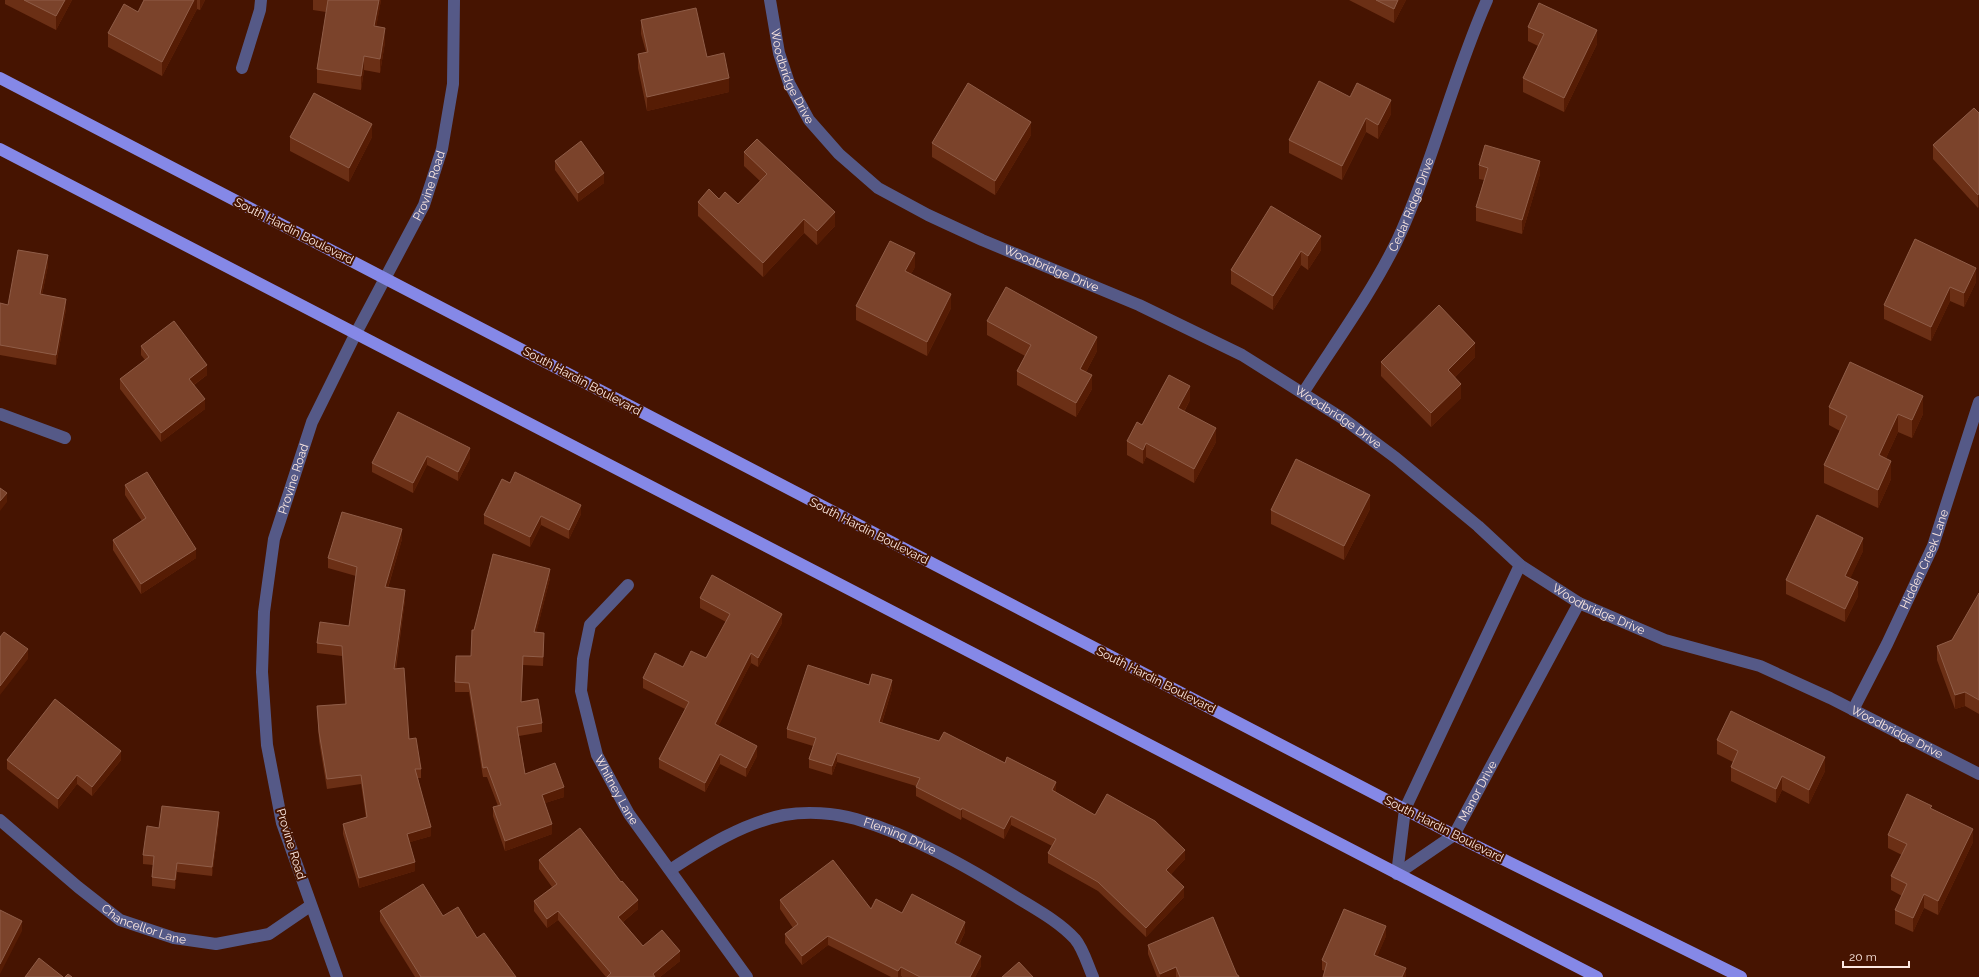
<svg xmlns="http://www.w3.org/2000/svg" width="1979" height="977" font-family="Raleway,sans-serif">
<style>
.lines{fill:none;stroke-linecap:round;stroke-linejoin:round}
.minor{stroke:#555987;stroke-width:12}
.major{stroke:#8588e7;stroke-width:12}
.wall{fill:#6b2f15}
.shaded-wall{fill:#561c04}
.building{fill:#7b432b;stroke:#8f5d48}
.labels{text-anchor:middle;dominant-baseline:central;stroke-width:4;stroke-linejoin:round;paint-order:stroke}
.street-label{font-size:12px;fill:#fce8e1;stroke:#461401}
</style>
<rect width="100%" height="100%" fill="#461401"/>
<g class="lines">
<g class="minor">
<path id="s1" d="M 770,0 L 779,53 L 789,83 L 809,120 L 839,154 L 878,188 L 928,215 L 982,240 L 1139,305 L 1242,355 L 1345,420 L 1396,458 L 1478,526 L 1520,565 L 1579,603 L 1665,640 L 1760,666 L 1830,698 L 1979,774"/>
<path d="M 242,68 L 260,10 L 261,0"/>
<path id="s2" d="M 1303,393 C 1335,343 1371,294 1397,241 C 1433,163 1452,79 1487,0"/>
<path d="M 0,414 L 65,438"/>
<path id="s3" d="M 628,585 L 590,625 L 583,659 L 581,691 L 597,755 L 629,814 L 747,977"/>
<path id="s4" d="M 1853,710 L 1887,644 L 1933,546 L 1979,402"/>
<path id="s5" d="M 0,820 L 78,887 L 120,920 L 174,938 L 216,944 L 269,934 L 310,906"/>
<path id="s6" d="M 670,870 C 705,847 743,823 784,815 C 807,811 834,813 856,819 C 913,836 966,866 1016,897 C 1037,910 1058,921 1075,939 C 1083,948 1088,966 1093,977"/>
<path d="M 1397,874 L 1405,809 L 1520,565"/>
<path id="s7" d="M 1397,874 L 1454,835 L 1579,603"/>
<path id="s8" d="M 337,977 L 282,823 L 267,745 L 262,672 L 264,612 L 274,539 L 312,422 L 355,335 L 424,205 L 442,149 L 453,84 L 454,0"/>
</g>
<path class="major" d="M 0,78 L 1454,835 L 1741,977
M 0,149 L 1597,977"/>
</g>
<path class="wall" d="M 5,0 L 72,0 L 56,30 L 5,4 Z
M 144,0 L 205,0 L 200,10 L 197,9 L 162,76 L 108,47 L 108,33 L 138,12 Z
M 313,0 L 381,0 L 376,27 L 385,42 L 380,73 L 364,70 L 361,90 L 317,83 L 317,69 L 326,12 L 313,10 Z
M 1349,0 L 1406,0 L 1394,23 Z
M 641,20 L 707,57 L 729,92 L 647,111 L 638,68 L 638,54 L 646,52 L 641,34 Z
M 1528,27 L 1597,44 L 1564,112 L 1523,92 L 1523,78 L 1538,46 L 1528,41 Z
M 1350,97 L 1391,114 L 1378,139 L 1366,132 L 1342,180 L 1289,153 L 1289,140 Z
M 1979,113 L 1978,208 L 1933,159 L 1933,145 Z
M 1031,135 L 995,195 L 932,157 L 932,143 Z
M 290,137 L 372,137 L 349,182 L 290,151 Z
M 744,152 L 835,226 L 817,245 L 804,233 L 763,277 L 698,216 L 698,202 L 719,199 L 738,204 L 760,181 L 744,166 Z
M 555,161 L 604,183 L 578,202 L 555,170 Z
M 1479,165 L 1540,174 L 1522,234 L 1476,221 L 1476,207 L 1484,180 L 1479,179 Z
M 1271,206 L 1321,250 L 1308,270 L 1301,265 L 1273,310 L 1231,284 L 1231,270 Z
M 1915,239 L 1976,282 L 1964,307 L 1950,301 L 1931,341 L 1884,319 L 1884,305 Z
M 48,265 L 42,295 L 66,309 L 56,365 L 0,355 L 0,303 L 8,305 Z
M 915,267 L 911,274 L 951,308 L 927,356 L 856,320 L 856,306 Z
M 987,321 L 1097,351 L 1086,372 L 1092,389 L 1076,417 L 1017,385 L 1017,371 L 1025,356 L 987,335 Z
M 141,346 L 207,375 L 194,385 L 205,409 L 161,442 L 120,389 L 120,379 L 145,360 L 141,355 Z
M 1475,357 L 1455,377 L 1461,398 L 1431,427 L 1381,376 L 1381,362 Z
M 1190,400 L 1184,412 L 1216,442 L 1194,483 L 1146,457 L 1143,464 L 1127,455 L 1127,441 L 1142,425 Z
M 1829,407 L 1923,414 L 1912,438 L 1898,432 L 1886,458 L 1891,479 L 1878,508 L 1824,483 L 1824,465 L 1840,431 L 1829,425 Z
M 398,412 L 470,458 L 458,481 L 427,465 L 413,493 L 372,472 L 372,463 Z
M 510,483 L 581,514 L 569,539 L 541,525 L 530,547 L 484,524 L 484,515 Z
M 125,485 L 196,558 L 141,594 L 113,550 L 113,540 L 142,521 L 125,495 Z
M 1370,509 L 1344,560 L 1271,524 L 1271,510 Z
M 402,539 L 388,588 L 405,600 L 396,669 L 409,739 L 421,769 L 421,778 L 418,778 L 431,836 L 410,842 L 415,871 L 359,888 L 343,834 L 343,824 L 366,818 L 361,784 L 327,789 L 319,741 L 317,706 L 345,704 L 342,656 L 317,653 L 317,643 L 349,626 L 356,576 L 328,568 L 328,558 Z
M 1863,551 L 1850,578 L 1858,596 L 1845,622 L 1786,594 L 1786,580 Z
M 550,578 L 536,633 L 544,642 L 543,666 L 523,665 L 521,702 L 542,723 L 542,732 L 519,736 L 525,774 L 564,797 L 545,803 L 552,834 L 505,851 L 493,816 L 493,807 L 498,806 L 487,777 L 483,777 L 469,692 L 455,692 L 455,682 L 471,656 L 474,630 Z
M 1979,593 L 1979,714 L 1965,706 L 1955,709 L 1937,660 L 1937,646 L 1952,640 Z
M 700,598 L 782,623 L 758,667 L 751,663 L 718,726 L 757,756 L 746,777 L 720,764 L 705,792 L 659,768 L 659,759 L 685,709 L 643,688 L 643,678 L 683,667 L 706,658 L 726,622 L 700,608 Z
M 869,685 L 892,689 L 882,723 L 1056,792 L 1055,792 L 1095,815 L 1185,859 L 1171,874 L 1184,897 L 1146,937 L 1098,891 L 1048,863 L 1048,853 L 1052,846 L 1011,825 L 1004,839 L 962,817 L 961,820 L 916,796 L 916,786 L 837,762 L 832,775 L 809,768 L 809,759 L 813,746 L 787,738 L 787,729 Z
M 1717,740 L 1825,771 L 1809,804 L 1782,790 L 1776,803 L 1731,781 L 1731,767 L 1733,762 L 1717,754 Z
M 7,760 L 121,760 L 92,796 L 77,784 L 58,809 L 7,769 Z
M 1932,809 L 1973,842 L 1938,915 L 1924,908 L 1913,932 L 1895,924 L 1895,910 L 1902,896 L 1891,890 L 1891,876 L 1902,855 L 1888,848 L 1888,835 Z
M 219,822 L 212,876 L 177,872 L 175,889 L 152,886 L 152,877 L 153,865 L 143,864 L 143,855 L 159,828 Z
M 539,860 L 638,909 L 623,922 L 643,946 L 680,961 L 660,977 L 606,977 L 558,920 L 547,928 L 534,911 L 534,901 L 552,887 L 539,869 Z
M 780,900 L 902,913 L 965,932 L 959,945 L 981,966 L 975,977 L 902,977 L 901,976 L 900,977 L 891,977 L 828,945 L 802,965 L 785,943 L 785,934 L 793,928 L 780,909 Z
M 380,911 L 443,916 L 477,938 L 516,977 L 415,977 L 380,921 Z
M 1386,936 L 1377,956 L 1406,977 L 1325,971 L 1322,970 L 1322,960 Z
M 1148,945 L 1237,975 L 1239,977 L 1157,977 L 1148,954 Z"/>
<path class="shaded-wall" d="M 65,0 L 72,0 L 56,30 L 56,16 Z
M 194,0 L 197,0 L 197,9 L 162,76 L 162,62 Z
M 200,0 L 205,0 L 200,10 Z
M 379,0 L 381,0 L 374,40 L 374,26 Z
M 1398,0 L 1406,0 L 1394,23 L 1394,9 Z
M 385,28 L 385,42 L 380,73 L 380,59 Z
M 1597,30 L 1597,44 L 1564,112 L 1564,98 Z
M 364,56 L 364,70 L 361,90 L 361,76 Z
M 729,78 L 729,92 L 647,111 L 647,97 Z
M 1391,100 L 1391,114 L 1378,139 L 1378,125 Z
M 1366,118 L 1366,132 L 1342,180 L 1342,166 Z
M 1031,122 L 1031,135 L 995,195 L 995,181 Z
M 372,124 L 372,137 L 349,182 L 349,168 Z
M 1540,161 L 1540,174 L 1522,234 L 1522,220 Z
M 604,173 L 604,183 L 578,202 L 578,193 Z
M 1979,193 L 1979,207 L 1978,208 L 1978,195 Z
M 835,212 L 835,226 L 817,245 L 817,231 Z
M 804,219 L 804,233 L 763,277 L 763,263 Z
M 1321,236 L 1321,250 L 1308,270 L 1308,256 Z
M 1301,251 L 1301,265 L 1273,310 L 1273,296 Z
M 915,253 L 915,267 L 905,285 L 905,271 Z
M 48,255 L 48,265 L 40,304 L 40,294 Z
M 1976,268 L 1976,282 L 1964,307 L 1964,293 Z
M 1950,287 L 1950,301 L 1931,341 L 1931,327 Z
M 951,294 L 951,308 L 927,356 L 927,342 Z
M 66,299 L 66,309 L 56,365 L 56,355 Z
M 1097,337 L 1097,351 L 1080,383 L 1080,369 Z
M 1475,343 L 1475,357 L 1448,384 L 1448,370 Z
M 207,365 L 207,375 L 189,388 L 189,379 Z
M 1092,375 L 1092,389 L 1076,417 L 1076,403 Z
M 1461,384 L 1461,398 L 1431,427 L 1431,413 Z
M 1190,386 L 1190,400 L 1178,422 L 1178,408 Z
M 1923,396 L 1923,414 L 1912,438 L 1912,420 Z
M 205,399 L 205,409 L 161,442 L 161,433 Z
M 1898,414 L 1898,432 L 1879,473 L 1879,455 Z
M 1216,428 L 1216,442 L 1194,483 L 1194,469 Z
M 1146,443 L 1146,457 L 1143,464 L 1143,450 Z
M 470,448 L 470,458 L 458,481 L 458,472 Z
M 427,456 L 427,465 L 413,493 L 413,483 Z
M 1891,461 L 1891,479 L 1878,508 L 1878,490 Z
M 7,493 L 7,502 L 0,511 L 0,501 Z
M 1370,495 L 1370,509 L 1344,560 L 1344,546 Z
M 581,505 L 581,514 L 569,539 L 569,530 Z
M 541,516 L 541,525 L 530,547 L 530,537 Z
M 402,529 L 402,539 L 385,597 L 385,587 Z
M 1863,538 L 1863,551 L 1845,590 L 1845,576 Z
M 196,549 L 196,558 L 141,594 L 141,584 Z
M 550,569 L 550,578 L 534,642 L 534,632 Z
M 1858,582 L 1858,596 L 1845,622 L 1845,609 Z
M 405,590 L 405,600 L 394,678 L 394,669 Z
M 782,614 L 782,623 L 758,667 L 758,658 Z
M 28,649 L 28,659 L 0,695 L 0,686 Z
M 751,653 L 751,663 L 715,733 L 715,724 Z
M 892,680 L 892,689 L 879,732 L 879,722 Z
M 1965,692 L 1965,706 L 1955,709 L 1955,695 Z
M 757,746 L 757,756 L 746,777 L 746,768 Z
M 121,751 L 121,760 L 92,796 L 92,787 Z
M 837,753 L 837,762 L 832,775 L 832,766 Z
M 720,754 L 720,764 L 705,792 L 705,783 Z
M 1825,757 L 1825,771 L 1809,804 L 1809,790 Z
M 77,775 L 77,784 L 58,809 L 58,799 Z
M 1782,776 L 1782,790 L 1776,803 L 1776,789 Z
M 1056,782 L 1056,792 L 1052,800 L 1052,790 Z
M 564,787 L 564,797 L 542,804 L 542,795 Z
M 962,808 L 962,817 L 961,820 L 961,810 Z
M 219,812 L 219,822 L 212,876 L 212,867 Z
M 1011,816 L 1011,825 L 1004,839 L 1004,829 Z
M 552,824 L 552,834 L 505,851 L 505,841 Z
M 431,827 L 431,836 L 407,843 L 407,834 Z
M 1973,829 L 1973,842 L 1938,915 L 1938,901 Z
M 1185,850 L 1185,859 L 1166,879 L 1166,870 Z
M 415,862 L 415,871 L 359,888 L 359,878 Z
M 177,863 L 177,872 L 175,889 L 175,880 Z
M 1184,887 L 1184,897 L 1146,937 L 1146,928 Z
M 1924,894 L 1924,908 L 1913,932 L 1913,918 Z
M 638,900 L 638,909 L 618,926 L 618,917 Z
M 558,911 L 558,920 L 547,928 L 547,919 Z
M 22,921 L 22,931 L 0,974 L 0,964 Z
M 965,922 L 965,932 L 955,952 L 955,943 Z
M 1386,926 L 1386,936 L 1374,964 L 1374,955 Z
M 828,936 L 828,945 L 802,965 L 802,956 Z
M 680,951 L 680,961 L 660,977 L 653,977 L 653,974 Z
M 981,956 L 981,966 L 975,977 L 970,977 Z
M 901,967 L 901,976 L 900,977 L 898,977 L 898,971 Z
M 1176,967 L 1176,977 L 1160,977 L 1160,974 Z
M 1406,968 L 1406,977 L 1402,977 Z"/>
<path class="building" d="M 24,0 L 65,0 L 56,16 Z
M 144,0 L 194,0 L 162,62 L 108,33 L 124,4 L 138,12 Z
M 328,0 L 379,0 L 374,26 L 385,28 L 380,59 L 364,56 L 361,76 L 317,69 Z
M 1376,0 L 1398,0 L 1394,9 Z
M 1539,3 L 1597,30 L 1564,98 L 1523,78 L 1544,34 L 1528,27 Z
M 696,8 L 707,57 L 724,53 L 729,78 L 647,97 L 638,54 L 648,52 L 641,20 Z
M 1319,81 L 1350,97 L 1357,83 L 1391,100 L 1378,125 L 1366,118 L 1342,166 L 1289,140 Z
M 968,83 L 1031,122 L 995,181 L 932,143 Z
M 314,93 L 372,124 L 349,168 L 290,137 Z
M 1974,108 L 1979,113 L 1979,193 L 1978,195 L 1933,145 Z
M 757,139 L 835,212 L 817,231 L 804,219 L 763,263 L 698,202 L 709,189 L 719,199 L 725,192 L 738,204 L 767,174 L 744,152 Z
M 581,141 L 604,173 L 578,193 L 555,161 Z
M 1485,145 L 1540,161 L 1522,220 L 1476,207 L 1488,168 L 1479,165 Z
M 1271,206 L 1321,236 L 1308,256 L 1301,251 L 1273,296 L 1231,270 Z
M 1915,239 L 1976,268 L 1964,293 L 1950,287 L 1931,327 L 1884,305 Z
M 890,241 L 915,253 L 905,271 L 951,294 L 927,342 L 856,306 Z
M 18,250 L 48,255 L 40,294 L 66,299 L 56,355 L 0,345 L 0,303 L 8,305 Z
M 1006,287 L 1097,337 L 1080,369 L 1092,375 L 1076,403 L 1017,371 L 1031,345 L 987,321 Z
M 1439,305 L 1475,343 L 1448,370 L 1461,384 L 1431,413 L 1381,362 Z
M 174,321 L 207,365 L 189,379 L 205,399 L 161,433 L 120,379 L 149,357 L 141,346 Z
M 1850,362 L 1923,396 L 1912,420 L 1898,414 L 1879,455 L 1891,461 L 1878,490 L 1824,465 L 1847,416 L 1829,407 Z
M 1169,375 L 1190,386 L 1178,408 L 1216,428 L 1194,469 L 1146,443 L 1143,450 L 1127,441 L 1137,422 L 1142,425 Z
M 398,412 L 470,448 L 458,472 L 427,456 L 413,483 L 372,463 Z
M 1296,459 L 1370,495 L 1344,546 L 1271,510 Z
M 147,472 L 196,549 L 141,584 L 113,540 L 146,518 L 125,485 Z
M 515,472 L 581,505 L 569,530 L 541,516 L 530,537 L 484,515 L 502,479 L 510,483 Z
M 0,488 L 7,493 L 0,501 Z
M 342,512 L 402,529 L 385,587 L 405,590 L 394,669 L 404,668 L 409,739 L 416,738 L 421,769 L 415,769 L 431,827 L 407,834 L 415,862 L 359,878 L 343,824 L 367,817 L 361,775 L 327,779 L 319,732 L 317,706 L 346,704 L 342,646 L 317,643 L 320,622 L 349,626 L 357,567 L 328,558 Z
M 1817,515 L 1863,538 L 1845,576 L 1858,582 L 1845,609 L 1786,580 Z
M 493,554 L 550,569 L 534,632 L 544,633 L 543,657 L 523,656 L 521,702 L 538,699 L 542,723 L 517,727 L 525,774 L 555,763 L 564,787 L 542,795 L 552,824 L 505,841 L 493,807 L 501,805 L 487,767 L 483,768 L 469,683 L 455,682 L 456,656 L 471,656 L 472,630 L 474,630 Z
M 712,575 L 782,614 L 758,658 L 751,653 L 715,724 L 757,746 L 746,768 L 720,754 L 705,783 L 659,759 L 689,702 L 643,678 L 655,653 L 683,667 L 691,651 L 706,658 L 730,614 L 700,598 Z
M 1979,593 L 1979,700 L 1965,692 L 1955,695 L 1937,646 L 1952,640 Z
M 4,632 L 28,649 L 0,686 L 0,637 Z
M 808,665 L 869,685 L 872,674 L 892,680 L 879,722 L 939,741 L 944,732 L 1005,763 L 1007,757 L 1056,782 L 1052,790 L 1095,815 L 1107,794 L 1155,821 L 1185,850 L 1166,870 L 1184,887 L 1146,928 L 1098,882 L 1048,853 L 1056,839 L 1011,816 L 1004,829 L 962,808 L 961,810 L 916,787 L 920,778 L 837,753 L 832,766 L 809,759 L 816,738 L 787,729 Z
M 55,699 L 121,751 L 92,787 L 77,775 L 58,799 L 7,760 Z
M 1731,711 L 1825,757 L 1809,790 L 1782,776 L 1776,789 L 1731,767 L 1738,751 L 1717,740 Z
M 1907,794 L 1932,806 L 1930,808 L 1973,829 L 1938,901 L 1924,894 L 1913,918 L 1895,910 L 1907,884 L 1891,876 L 1907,844 L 1888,835 Z
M 162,806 L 219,812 L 212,867 L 177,863 L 175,880 L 152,877 L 154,856 L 143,855 L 147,826 L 159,828 Z
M 580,828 L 621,882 L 622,881 L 638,900 L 618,917 L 643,946 L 662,930 L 680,951 L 653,974 L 655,977 L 607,977 L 611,973 L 558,911 L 547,919 L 534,901 L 557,884 L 539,860 Z
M 833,860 L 871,909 L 876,899 L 902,913 L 912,894 L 965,922 L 955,943 L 981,956 L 970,977 L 920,977 L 901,967 L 898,971 L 828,936 L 802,956 L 785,934 L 798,924 L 780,900 Z
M 423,884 L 443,916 L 458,907 L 477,938 L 484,933 L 516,977 L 421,977 L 380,911 Z
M 1344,909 L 1386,926 L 1374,955 L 1406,968 L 1402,977 L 1323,977 L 1327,963 L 1322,960 Z
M 0,910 L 22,921 L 0,964 Z
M 1213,917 L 1237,975 L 1238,975 L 1239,977 L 1180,977 L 1176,967 L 1160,974 L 1148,945 Z
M 39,958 L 63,977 L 25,977 Z
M 1019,962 L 1033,977 L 1002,977 Z
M 68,974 L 72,977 L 65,977 Z"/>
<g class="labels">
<g class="street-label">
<text stroke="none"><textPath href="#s1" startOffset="80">Woodbridge Drive</textPath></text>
<text stroke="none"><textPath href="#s8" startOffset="837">Provine Road</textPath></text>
<text stroke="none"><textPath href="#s2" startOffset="218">Cedar Ridge Drive</textPath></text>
<text transform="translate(294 231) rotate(27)">South Hardin Boulevard</text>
<text stroke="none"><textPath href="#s1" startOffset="416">Woodbridge Drive</textPath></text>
<text transform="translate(582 381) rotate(28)">South Hardin Boulevard</text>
<text stroke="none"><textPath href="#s1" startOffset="740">Woodbridge Drive</textPath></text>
<text stroke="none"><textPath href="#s8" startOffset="513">Provine Road</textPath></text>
<text transform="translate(869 531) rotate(27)">South Hardin Boulevard</text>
<text stroke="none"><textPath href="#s4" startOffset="167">Hidden Creek Lane</textPath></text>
<text stroke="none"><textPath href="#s1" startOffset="1065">Woodbridge Drive</textPath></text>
<text transform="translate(1156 680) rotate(27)">South Hardin Boulevard</text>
<text stroke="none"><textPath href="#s1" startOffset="1389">Woodbridge Drive</textPath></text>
<text stroke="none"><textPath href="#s3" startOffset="228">Whitney Lane</textPath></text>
<text stroke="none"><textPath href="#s7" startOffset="119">Manor Drive</textPath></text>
<text transform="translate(1444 829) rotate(27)">South Hardin Boulevard</text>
<text stroke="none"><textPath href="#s6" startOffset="247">Fleming Drive</textPath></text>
<text transform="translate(291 844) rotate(73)">Provine Road</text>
<text stroke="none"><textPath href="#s5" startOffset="180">Chancellor Lane</textPath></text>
</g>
</g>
<path d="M1843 961v6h66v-6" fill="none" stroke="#fce8e1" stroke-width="2"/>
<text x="1849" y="961" font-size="12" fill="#fce8e1" stroke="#461401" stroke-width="3" paint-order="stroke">20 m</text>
</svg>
